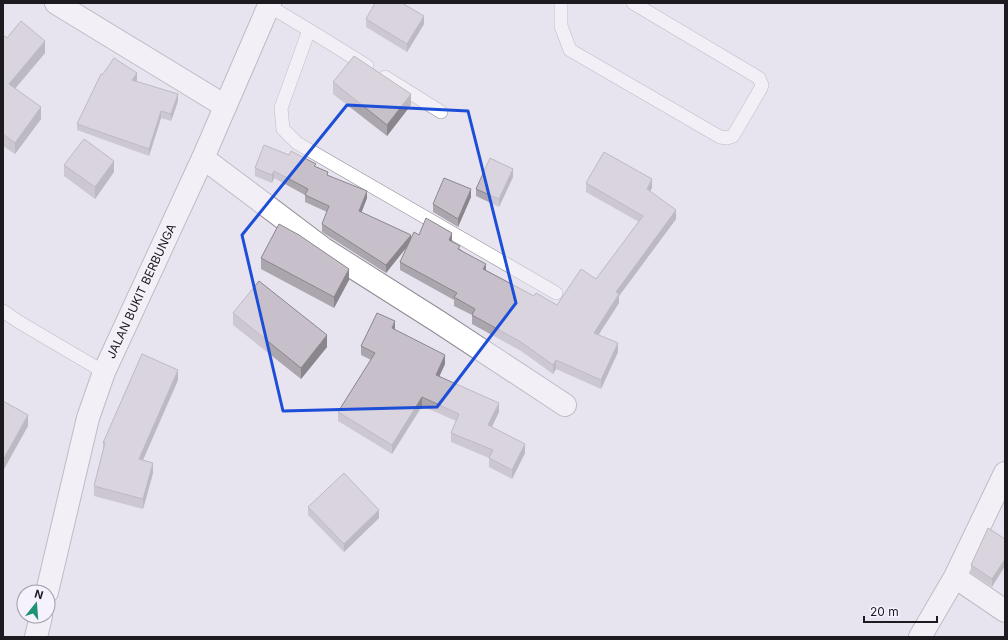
<svg xmlns="http://www.w3.org/2000/svg" width="1008" height="640" font-family="Inter,sans-serif">
<style>
.lines{fill:none;stroke-linecap:round;stroke-linejoin:round}
.lane-casing{stroke:#8e8b95;stroke-width:14}
.street-casing{stroke:#8e8b95;stroke-width:24}
.primary-casing{stroke:#8e8b95;stroke-width:24}
.lane{stroke:#fff;stroke-width:13}
.street{stroke:#fff;stroke-width:22}
.primary{stroke:#fff;stroke-width:22}
.wall{fill:#aba5ae}
.shaded-wall{fill:#8b868d}
.building{fill:#c7c0ca;stroke:#8b868d}
.marked{fill:none;stroke:#1d4ed8;stroke-width:3;stroke-linejoin:round}
.labels{text-anchor:middle;dominant-baseline:central;stroke-width:3;stroke-linejoin:round;paint-order:stroke}
.street-label{font-size:12px;fill:#1d1b1f;stroke:#f5f2fd}
</style>
<rect width="100%" height="100%" fill="#e8e4ef"/>
<g class="lines">
<g class="lane-casing">
<path id="lane" d="M 561,3 L 561,26 L 570,50 L 720,137 L 727,138 L 733,136 L 761,88 L 762,85 L 759,78 L 633,3
M 269,6 L 309,30 L 281,108 L 283,129 L 297,143 L 556,293
M 309,30 L 367,66
M 385,77 L 441,112
M 3,311 L 19,322 L 104,372"/>
</g>
<g class="street-casing">
<path id="street" d="M 56,3 L 225,106
M 203,158 L 324,249 L 439,322 L 565,405
M 955,577 L 1005,611
M 920,637 L 955,577 L 1005,473"/>
</g>
<g class="primary-casing">
<path id="primary" d="M 47,592 L 88,418 L 104,372 L 203,158 L 270,3
M 36,637 L 41,616"/>
</g>
<use href="#lane" class="lane"/>
<use href="#street" class="street"/>
<use href="#primary" class="primary"/>
</g>
<path class="wall" d="M 366,19 L 424,24 L 407,52 L 366,27 Z
M 3,35 L 7,38 L 45,53 L 15,88 L 41,119 L 15,154 L 3,146 Z
M 103,74 L 137,80 L 136,81 L 178,101 L 171,121 L 161,118 L 149,156 L 77,130 L 77,124 Z
M 333,82 L 411,105 L 387,136 L 333,94 Z
M 64,165 L 114,172 L 95,199 L 64,176 Z
M 316,167 L 328,176 L 367,198 L 361,213 L 411,239 L 419,235 L 452,241 L 460,249 L 486,270 L 534,296 L 557,305 L 596,279 L 639,222 L 586,192 L 586,183 L 652,188 L 650,191 L 676,219 L 619,296 L 619,303 L 598,335 L 618,352 L 601,389 L 556,369 L 553,374 L 521,351 L 472,324 L 472,315 L 454,306 L 454,300 L 400,270 L 400,262 L 407,246 L 386,273 L 322,232 L 322,224 L 327,212 L 305,202 L 305,195 L 274,178 L 272,183 L 255,176 L 255,168 Z
M 513,177 L 499,207 L 476,196 L 476,189 Z
M 471,197 L 458,227 L 433,212 L 433,204 Z
M 261,258 L 349,280 L 334,308 L 261,269 Z
M 233,313 L 327,347 L 301,379 L 233,325 Z
M 395,330 L 445,364 L 439,376 L 499,412 L 492,427 L 525,453 L 512,479 L 489,467 L 489,458 L 451,442 L 451,433 L 456,421 L 422,406 L 392,454 L 338,421 L 338,412 L 371,360 L 361,355 L 361,346 Z
M 178,380 L 143,460 L 153,473 L 143,509 L 94,496 L 94,486 L 103,451 L 103,443 Z
M 308,507 L 379,518 L 344,552 L 308,515 Z
M 1005,539 L 992,587 L 971,573 L 971,565 Z"/>
<path class="shaded-wall" d="M 424,16 L 424,24 L 407,52 L 407,44 Z
M 45,41 L 45,53 L 9,96 L 9,84 Z
M 137,73 L 137,80 L 132,86 L 132,80 Z
M 178,94 L 178,101 L 171,121 L 171,114 Z
M 411,94 L 411,105 L 387,136 L 387,125 Z
M 41,107 L 41,119 L 15,154 L 15,143 Z
M 161,111 L 161,118 L 149,156 L 149,149 Z
M 114,161 L 114,172 L 95,199 L 95,187 Z
M 513,169 L 513,177 L 499,207 L 499,199 Z
M 274,171 L 274,178 L 272,183 L 272,175 Z
M 652,179 L 652,188 L 647,197 L 647,189 Z
M 471,189 L 471,197 L 458,227 L 458,219 Z
M 367,191 L 367,198 L 359,219 L 359,211 Z
M 676,210 L 676,219 L 619,296 L 619,303 L 594,342 L 594,333 L 616,292 Z
M 452,233 L 452,242 L 449,240 Z
M 411,235 L 411,242 L 386,273 L 386,265 Z
M 486,264 L 486,272 L 483,269 Z
M 349,269 L 349,280 L 334,308 L 334,297 Z
M 395,321 L 395,330 L 392,328 Z
M 327,335 L 327,347 L 301,379 L 301,368 Z
M 618,343 L 618,352 L 601,389 L 601,380 Z
M 445,355 L 445,364 L 436,384 L 436,375 Z
M 556,360 L 556,369 L 553,374 L 553,365 Z
M 178,370 L 178,380 L 139,469 L 139,459 Z
M 422,397 L 422,406 L 392,454 L 392,445 Z
M 499,403 L 499,412 L 488,434 L 488,425 Z
M 28,415 L 28,426 L 3,471 L 3,460 Z
M 525,444 L 525,453 L 512,479 L 512,470 Z
M 153,463 L 153,473 L 143,509 L 143,499 Z
M 379,510 L 379,518 L 344,552 L 344,544 Z
M 1005,559 L 1005,566 L 992,587 L 992,579 Z"/>
<path class="building" d="M 375,3 L 402,3 L 424,16 L 407,44 L 366,19 Z
M 21,21 L 45,41 L 9,84 L 41,107 L 15,143 L 3,134 L 3,35 L 7,38 Z
M 354,56 L 411,94 L 387,125 L 333,82 Z
M 114,58 L 137,73 L 132,80 L 178,94 L 171,114 L 161,111 L 149,149 L 77,124 L 101,74 L 103,74 Z
M 84,139 L 114,161 L 95,187 L 64,165 Z
M 264,145 L 289,155 L 291,151 L 316,164 L 314,166 L 328,172 L 327,175 L 367,191 L 359,211 L 411,235 L 386,265 L 322,224 L 329,206 L 305,195 L 308,189 L 274,171 L 272,175 L 255,168 Z
M 604,152 L 652,179 L 647,189 L 676,210 L 616,292 L 619,294 L 594,333 L 618,343 L 601,380 L 556,360 L 553,365 L 521,342 L 472,315 L 475,309 L 454,297 L 457,293 L 400,262 L 414,232 L 419,235 L 426,218 L 452,233 L 449,240 L 460,246 L 458,249 L 486,264 L 483,269 L 534,296 L 536,293 L 557,305 L 581,269 L 596,279 L 643,216 L 586,183 Z
M 490,158 L 513,169 L 499,199 L 476,189 Z
M 444,178 L 471,189 L 458,219 L 433,204 Z
M 279,224 L 299,235 L 349,269 L 334,297 L 261,258 Z
M 259,281 L 327,335 L 301,368 L 233,313 Z
M 377,313 L 395,321 L 392,328 L 445,355 L 436,375 L 499,403 L 488,425 L 525,444 L 512,470 L 489,458 L 493,450 L 451,433 L 459,414 L 422,397 L 392,445 L 338,412 L 375,353 L 361,346 Z
M 142,354 L 178,370 L 139,459 L 153,463 L 143,499 L 94,486 L 105,443 L 103,443 Z
M 3,401 L 28,415 L 3,460 Z
M 344,473 L 379,510 L 344,544 L 308,507 Z
M 988,528 L 1005,539 L 1005,559 L 992,579 L 971,565 Z"/>
<path d="M0 0H1008V640H0ZM 347,105 L 468,111 L 516,303 L 437,407 L 283,411 L 242,235 Z" fill="#e8e4ef" fill-opacity=".55" fill-rule="evenodd"/>
<path class="marked" d="M 347,105 L 468,111 L 516,303 L 437,407 L 283,411 L 242,235 Z"/>
<g class="labels">
<g class="street-label">
<text transform="translate(141 291) rotate(-65)">JALAN BUKIT BERBUNGA</text>
</g>
</g>
<rect width="1008" height="640" fill="none" stroke="#1d1b1f" stroke-width="8"/>
<g transform="translate(36 604) rotate(17)"><circle r="19" fill="#f5f2fd" stroke="#9f9ca4"/>
<path d="M0-3L7 15L0 10L-7 15Z" fill="#1e9275"/>
<text y="-6" font-size="11" font-weight="bold" text-anchor="middle" fill="#1d1b1f">N</text>
</g>
<path d="M864 616v6h73v-6" fill="none" stroke="#1d1b1f" stroke-width="2"/>
<text x="870" y="616" font-size="12" fill="#1d1b1f" stroke="#f5f2fd" stroke-width="3" paint-order="stroke">20 m</text>
</svg>
